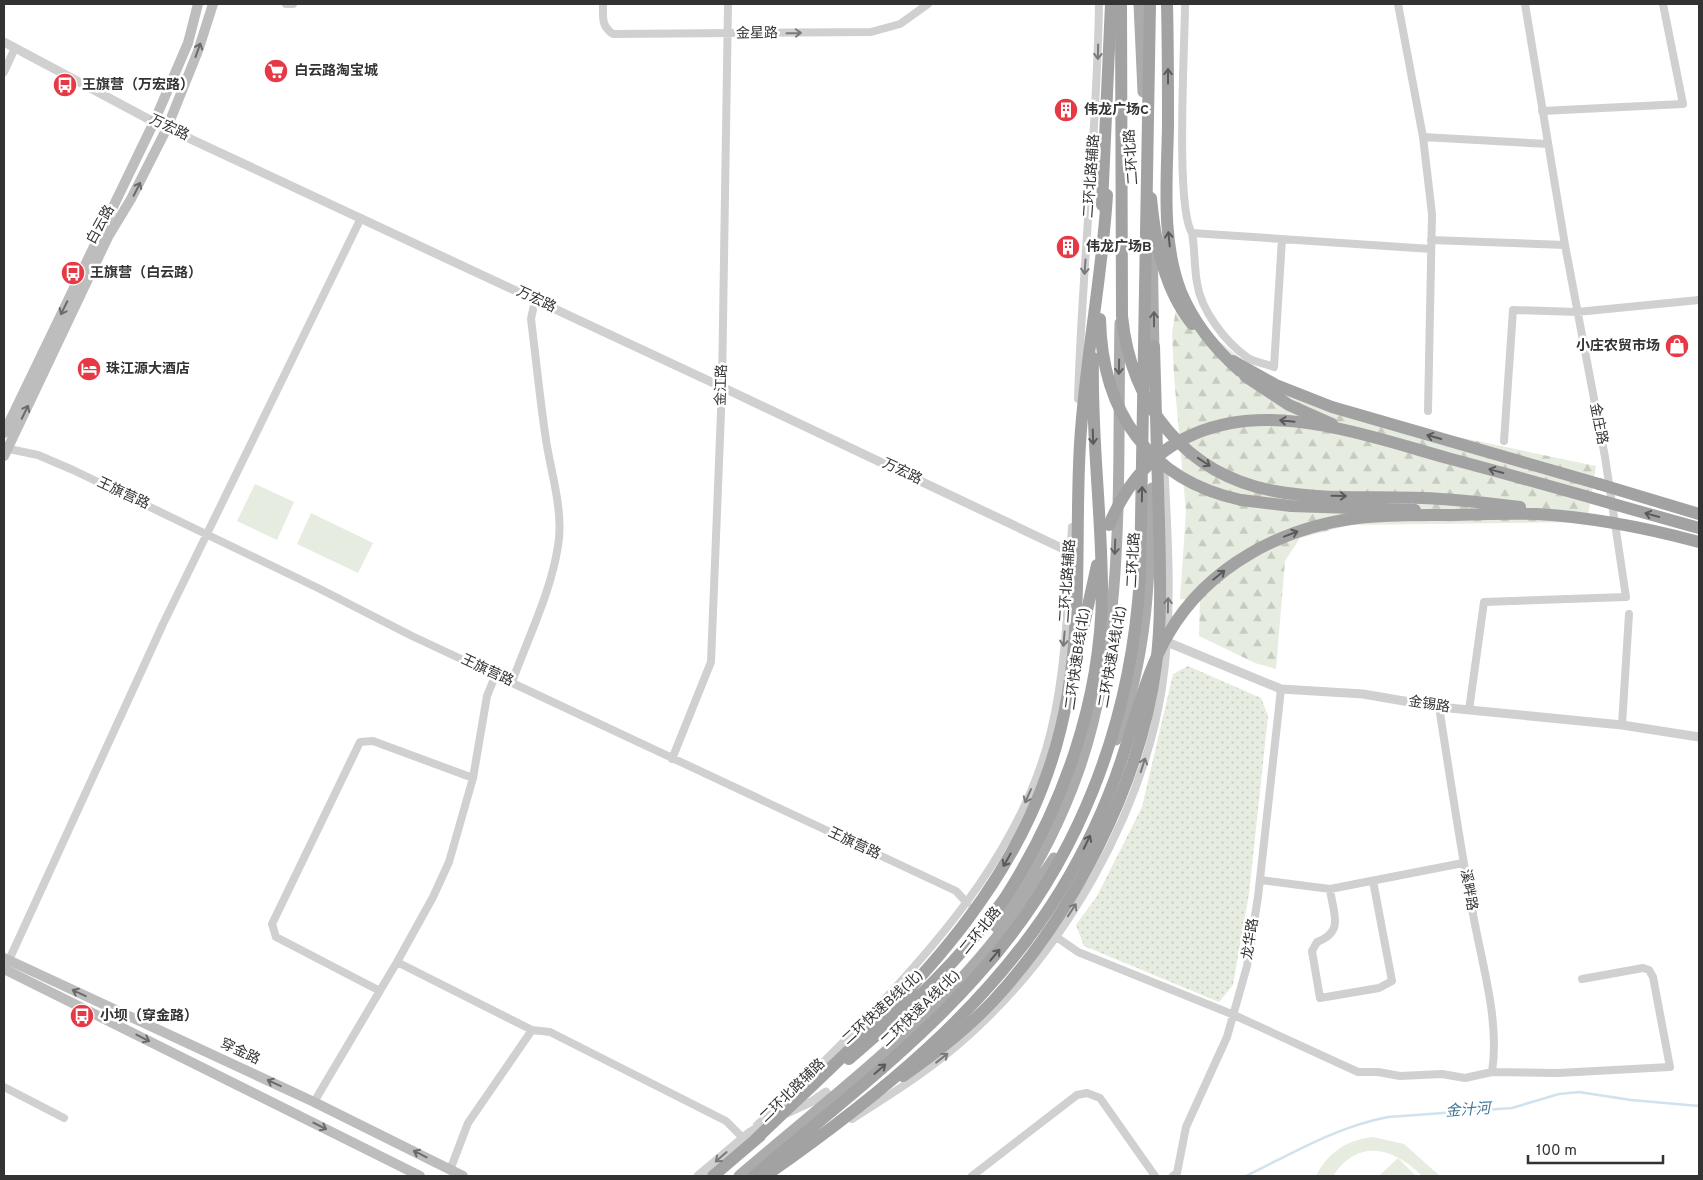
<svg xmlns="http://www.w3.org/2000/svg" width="1703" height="1180" font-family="Overpass,'Noto Sans SC',sans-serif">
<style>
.forest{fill:url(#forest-firs)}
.park{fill:url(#park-dots)}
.pitch{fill:#e6ecdf}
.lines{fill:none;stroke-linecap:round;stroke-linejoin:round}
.stream{stroke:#cfe2ee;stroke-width:2.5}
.minor{stroke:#d0d0d0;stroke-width:8}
.tertiary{stroke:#d0d0d0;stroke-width:9}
.secondary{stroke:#bdbdbd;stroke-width:10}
.primary{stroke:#ababab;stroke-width:11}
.trunk{stroke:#a2a2a2;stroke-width:12}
.trunk-bridge{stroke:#a2a2a2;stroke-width:12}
.oneway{stroke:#7a7a7a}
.oneway2{stroke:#6a6a6a}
.oneway3{stroke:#5a5a5a}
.oneway4{stroke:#636363}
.labels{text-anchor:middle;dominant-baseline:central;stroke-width:5;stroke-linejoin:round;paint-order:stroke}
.street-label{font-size:14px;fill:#333;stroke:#fff}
.poi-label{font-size:14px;font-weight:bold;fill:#333;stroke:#fff;text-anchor:start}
.water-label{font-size:15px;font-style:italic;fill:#3f7597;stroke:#fff}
</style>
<defs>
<pattern id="forest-firs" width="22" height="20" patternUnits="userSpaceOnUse" patternTransform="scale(1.25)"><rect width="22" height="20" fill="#e6ecdf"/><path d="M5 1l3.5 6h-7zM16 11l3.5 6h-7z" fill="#c6cbc0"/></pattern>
<pattern id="park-dots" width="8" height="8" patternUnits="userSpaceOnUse" patternTransform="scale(1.25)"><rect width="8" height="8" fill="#e6ecdf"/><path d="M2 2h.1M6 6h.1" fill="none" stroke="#c6cbc0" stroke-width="1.8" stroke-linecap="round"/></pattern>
</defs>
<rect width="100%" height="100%" fill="#fff"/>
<path class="forest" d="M 1178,297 L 1219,341 L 1266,379 L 1338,412 L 1596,466 L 1587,522 L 1350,525 L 1300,538 L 1285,561 L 1276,669 L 1255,663 L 1199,636 L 1200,601 L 1180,599 L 1186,512 L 1174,376 L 1172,333 Z"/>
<path class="park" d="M 1188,666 L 1261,698 L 1268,716 L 1249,894 L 1233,985 L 1219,1002 L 1084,946 L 1076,925 L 1097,896 L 1142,807 L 1173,674 Z"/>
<path class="pitch" d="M 255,484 L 294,502 L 277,540 L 237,521 Z
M 311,513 L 373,543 L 358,573 L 297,544 Z
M 1373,1137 L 1404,1144 L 1440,1176 L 1422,1176 C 1395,1148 1358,1137 1333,1176 L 1316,1176 C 1328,1152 1347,1140 1373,1137 Z
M 1398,1158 L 1416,1176 L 1379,1176 Z"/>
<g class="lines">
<path class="stream" d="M 1246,1176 C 1293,1153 1336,1127 1388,1117 L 1512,1108 L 1559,1094 L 1579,1092 L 1631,1100 L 1699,1106"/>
<path class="minor" d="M 286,4 L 293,4
M 603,4 C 603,17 601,26 613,34 L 871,32 L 900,24 L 928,4
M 1185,4 C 1185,43 1175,208 1192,233 L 1431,249
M 1398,4 L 1423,137 L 1432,214 L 1428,411
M 4,72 L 15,48
M 1542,111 L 1683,104 L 1663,4
M 1423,137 L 1548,144
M 1192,233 C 1195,249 1194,266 1197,283 C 1201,310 1225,342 1248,358 C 1255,362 1266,364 1274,367 L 1282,239
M 1431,240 L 1565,245
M 1078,399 C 1082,267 1097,136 1099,4
M 1504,441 L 1513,310 L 1577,312 L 1699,300
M 4,448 L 38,455 L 73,470 L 318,588 L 412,636 L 956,891 L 967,903
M 512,682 C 528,638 551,592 558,546 C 564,512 551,473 546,440 C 540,400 536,359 531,319 L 535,300
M 1439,707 C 1450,776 1460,846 1473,914 C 1482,965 1500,1021 1492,1072
M 1469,710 L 1484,602 L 1626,597 L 1605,457 L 1565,245 L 1525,4
M 1622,725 L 1629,614
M 672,759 L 711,662 L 722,387 L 728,4
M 1260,880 L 1330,889 L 1463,863
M 1330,889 C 1333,914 1345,931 1317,942 L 1312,951 L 1320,998 L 1379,988 L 1392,981 L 1373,881
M 1055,936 L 1078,952 L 1234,1015 L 1358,1072 L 1378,1072 L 1400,1076 L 1442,1074 L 1465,1078 L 1492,1072 L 1558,1073 L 1670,1067 L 1653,977 L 1649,970 L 1643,968 L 1582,979
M 9,960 L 163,624 L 361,218
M 397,962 L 532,1030 L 550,1032 L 726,1121 L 743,1138 L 747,1135
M 380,991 L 276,937 L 272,924 L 360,742 L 373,741 L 473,778
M 4,1087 L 64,1118
M 314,1102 L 397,962 L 433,897 L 449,862 L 473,778 L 487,696 L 495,676
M 852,1119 C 893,1093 933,1068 969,1035 C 1064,950 1142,815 1162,688 C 1173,614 1168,537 1164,463
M 757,1125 C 795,1091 832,1054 868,1017 C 946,935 1024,843 1051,731 C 1067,665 1068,594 1072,527
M 450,1170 L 468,1123 L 532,1030
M 972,1176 L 1077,1095 L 1087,1093 L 1100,1098 L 1155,1176
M 1173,1176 L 1177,1173 L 1186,1127 L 1227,1037 L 1247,966 L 1258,897 L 1281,689"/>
<path class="tertiary" d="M 4,42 L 154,122 L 722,387 L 1070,552
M 1167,642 L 1281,689 L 1363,694 L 1439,707 L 1622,725 L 1699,737
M 787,1113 L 813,1101 L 826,1092
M 698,1176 L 749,1133 L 773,1119"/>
<path class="secondary" d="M 4,433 L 154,122 L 188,43 L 198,4
M 4,456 L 108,237 L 131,199 L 167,128 L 198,51 L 213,4
M 4,958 L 314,1102 L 463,1176
M 4,969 L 420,1176"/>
<path class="primary" d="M 1139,4 L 1143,92
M 1152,238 L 1154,354
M 1116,740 C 1148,659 1150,573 1152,488
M 996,927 C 1031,879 1059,827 1079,770 C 1127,631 1117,469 1120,323
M 739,1176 C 811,1114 888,1055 954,986 C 992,947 1024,903 1054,858"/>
<path class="trunk" d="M 1151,198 C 1155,242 1164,289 1192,324
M 1102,205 L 1111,4
M 1233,361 L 1276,385 L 1332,407 L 1599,484
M 1245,376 L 1289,405 L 1332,424
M 1241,500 L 1291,506 L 1415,510
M 1077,656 L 1097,565
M 1005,898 C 1063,807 1101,701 1102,592 C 1102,514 1091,436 1093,358
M 903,1076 C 936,1053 967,1029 994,1000 C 1074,913 1141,783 1156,665 C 1162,618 1160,570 1159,522 C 1157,463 1156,404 1154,346"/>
<path class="trunk-bridge" d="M 1121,4 L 1122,316 C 1131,404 1184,474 1274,491 C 1322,500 1374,496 1422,498 C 1455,499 1488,503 1520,507
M 1167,4 C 1168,44 1168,85 1168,126 C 1167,180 1161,241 1181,292 C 1194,323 1215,349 1240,371
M 1100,319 C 1102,411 1148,480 1241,500
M 1599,484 L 1699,514
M 1109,525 C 1132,470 1171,434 1231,423 C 1300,410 1385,441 1451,459 C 1534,481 1616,505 1699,528
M 849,1059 C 906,1010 961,960 1005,898
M 754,1141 C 890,1010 1035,892 1068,693 C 1082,610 1075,527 1080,444 C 1085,360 1102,278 1107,195
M 713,1176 L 760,1136
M 754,1176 C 829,1112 910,1051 976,977 C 1077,866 1131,726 1140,577 L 1150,4
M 765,1176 C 877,1098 989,1008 1061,890 C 1087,847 1109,800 1124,752 C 1138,711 1147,670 1169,633 C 1208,566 1283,527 1358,518 C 1390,514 1422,515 1454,515 C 1481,514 1509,513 1536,514 C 1591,517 1647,528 1699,542"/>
</g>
<defs><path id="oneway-shaft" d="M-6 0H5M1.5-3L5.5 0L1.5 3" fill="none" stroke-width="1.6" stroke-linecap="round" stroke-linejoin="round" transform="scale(1.25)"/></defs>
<g class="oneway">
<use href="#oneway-shaft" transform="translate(794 33) rotate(-1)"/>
<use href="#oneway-shaft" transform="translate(1098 52) rotate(91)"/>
<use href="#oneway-shaft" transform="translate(1085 267) rotate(94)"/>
<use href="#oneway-shaft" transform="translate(1168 605) rotate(-89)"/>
<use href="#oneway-shaft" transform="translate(1064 639) rotate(95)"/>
<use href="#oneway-shaft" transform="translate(1143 765) rotate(-72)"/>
<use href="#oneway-shaft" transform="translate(1028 796) rotate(114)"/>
<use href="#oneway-shaft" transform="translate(1072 910) rotate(-57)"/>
<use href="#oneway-shaft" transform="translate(942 1058) rotate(-38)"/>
<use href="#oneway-shaft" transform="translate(721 1157) rotate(139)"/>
</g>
<g class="oneway2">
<use href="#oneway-shaft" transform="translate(198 50) rotate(-70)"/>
<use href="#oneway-shaft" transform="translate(137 189) rotate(-63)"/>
<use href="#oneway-shaft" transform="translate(64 308) rotate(116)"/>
<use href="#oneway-shaft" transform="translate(25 412) rotate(-64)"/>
<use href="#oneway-shaft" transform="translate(79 993) rotate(-155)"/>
<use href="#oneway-shaft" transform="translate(143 1038) rotate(27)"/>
<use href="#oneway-shaft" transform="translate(274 1083) rotate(-155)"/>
<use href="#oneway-shaft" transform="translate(320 1126) rotate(27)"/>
<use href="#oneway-shaft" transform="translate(420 1154) rotate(-153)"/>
</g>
<g class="oneway3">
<use href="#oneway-shaft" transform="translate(1168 76) rotate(-90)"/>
<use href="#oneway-shaft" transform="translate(1169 239) rotate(-96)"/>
<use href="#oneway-shaft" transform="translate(1287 421) rotate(-174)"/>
<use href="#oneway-shaft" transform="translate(1093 437) rotate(88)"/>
<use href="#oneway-shaft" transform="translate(1434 437) rotate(-164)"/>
<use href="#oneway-shaft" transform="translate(1204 462) rotate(34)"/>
<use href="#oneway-shaft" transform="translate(1496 471) rotate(-165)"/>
<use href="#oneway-shaft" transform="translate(1142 494) rotate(-89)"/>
<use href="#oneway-shaft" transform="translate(1339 496) rotate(1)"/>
<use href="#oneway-shaft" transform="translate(1652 515) rotate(-165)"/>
<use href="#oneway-shaft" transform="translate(1291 534) rotate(-21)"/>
<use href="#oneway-shaft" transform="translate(1219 575) rotate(-39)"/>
<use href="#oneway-shaft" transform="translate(1087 842) rotate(-64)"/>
<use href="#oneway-shaft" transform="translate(1007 860) rotate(120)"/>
<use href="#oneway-shaft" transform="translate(995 955) rotate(-50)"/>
<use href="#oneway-shaft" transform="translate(880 1069) rotate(-41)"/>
</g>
<g class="oneway4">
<use href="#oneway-shaft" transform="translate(1154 319) rotate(-90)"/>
<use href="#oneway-shaft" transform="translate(1119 367) rotate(91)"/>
<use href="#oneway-shaft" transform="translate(1115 547) rotate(92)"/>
</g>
<defs>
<g id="supermarket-disc" transform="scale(1.25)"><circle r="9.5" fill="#e63946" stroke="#fff"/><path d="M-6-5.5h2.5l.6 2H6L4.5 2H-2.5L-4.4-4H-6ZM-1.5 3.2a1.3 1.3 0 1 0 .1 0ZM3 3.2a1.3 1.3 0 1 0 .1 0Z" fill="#fff"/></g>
<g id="bus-disc" transform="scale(1.25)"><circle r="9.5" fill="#e63946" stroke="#fff"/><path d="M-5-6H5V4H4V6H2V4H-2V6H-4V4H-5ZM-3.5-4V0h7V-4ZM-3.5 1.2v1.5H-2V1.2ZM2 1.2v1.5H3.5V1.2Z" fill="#fff"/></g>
<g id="building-disc" transform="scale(1.25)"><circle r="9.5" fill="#e63946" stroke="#fff"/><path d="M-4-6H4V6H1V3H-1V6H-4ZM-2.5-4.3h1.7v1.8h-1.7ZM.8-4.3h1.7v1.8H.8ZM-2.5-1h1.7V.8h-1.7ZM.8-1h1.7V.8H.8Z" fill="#fff"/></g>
<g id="shop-disc" transform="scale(1.25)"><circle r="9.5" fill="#e63946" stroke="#fff"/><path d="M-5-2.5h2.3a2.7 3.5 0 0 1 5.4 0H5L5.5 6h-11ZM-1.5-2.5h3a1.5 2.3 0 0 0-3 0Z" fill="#fff"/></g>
<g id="hotel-disc" transform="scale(1.25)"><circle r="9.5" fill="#e63946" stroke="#fff"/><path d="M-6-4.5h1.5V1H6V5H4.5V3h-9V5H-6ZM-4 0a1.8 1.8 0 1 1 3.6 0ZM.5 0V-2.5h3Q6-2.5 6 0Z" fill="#fff"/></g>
</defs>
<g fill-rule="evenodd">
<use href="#supermarket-disc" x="276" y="71"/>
<use href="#bus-disc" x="65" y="85"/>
<use href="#building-disc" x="1066" y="110"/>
<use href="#building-disc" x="1068" y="247"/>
<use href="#bus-disc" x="73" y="273"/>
<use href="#shop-disc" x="1677" y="346"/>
<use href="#hotel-disc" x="89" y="369"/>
<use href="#bus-disc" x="82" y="1016"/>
</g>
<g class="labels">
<g class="street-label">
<text transform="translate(757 34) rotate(-1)">金星路</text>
<text transform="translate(169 128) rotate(25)">万宏路</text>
<text transform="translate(1132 157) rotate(-94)">二环北路</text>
<text transform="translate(1092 176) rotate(-86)">二环北路辅路</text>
<text transform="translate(101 225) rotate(-61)">白云路</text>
<text transform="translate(536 300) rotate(25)">万宏路</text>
<text transform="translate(722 385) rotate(-88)">金江路</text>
<text transform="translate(1598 424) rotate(79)">金庄路</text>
<text transform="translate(902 472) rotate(25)">万宏路</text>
<text transform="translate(123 494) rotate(25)">王旗营路</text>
<text transform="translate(1134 560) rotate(-87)">二环北路</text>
<text transform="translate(1068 581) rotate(-86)">二环北路辅路</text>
<text transform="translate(1113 657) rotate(-80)">二环快速A线(北)</text>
<text transform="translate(1078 659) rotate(-82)">二环快速B线(北)</text>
<text transform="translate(487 671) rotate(25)">王旗营路</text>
<text transform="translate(1429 705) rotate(9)">金锡路</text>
<text transform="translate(854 844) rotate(25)">王旗营路</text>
<text transform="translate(1468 890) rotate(80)">溪畔路</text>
<text transform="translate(981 931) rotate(-51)">二环北路</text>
<text transform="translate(1251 939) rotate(-81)">龙华路</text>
<text transform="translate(883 1008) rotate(-42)">二环快速B线(北)</text>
<text transform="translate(921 1009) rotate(-44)">二环快速A线(北)</text>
<text transform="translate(240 1052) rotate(25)">穿金路</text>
<text transform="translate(793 1091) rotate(-44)">二环北路辅路</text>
</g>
<g class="poi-label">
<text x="294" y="71">白云路淘宝城</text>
<text x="82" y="85">王旗营（万宏路）</text>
<text x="1084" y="110">伟龙广场C</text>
<text x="1086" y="247">伟龙广场B</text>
<text x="90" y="273">王旗营（白云路）</text>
<text x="1660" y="346" text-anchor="end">小庄农贸市场</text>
<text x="106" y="369">珠江源大酒店</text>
<text x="100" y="1016">小坝（穿金路）</text>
</g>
<g class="water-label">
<text transform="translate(1468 1111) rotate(-4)">金汁河</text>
</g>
</g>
<rect width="1703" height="1180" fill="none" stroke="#333333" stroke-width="10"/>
<path d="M1528 1155v8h135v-8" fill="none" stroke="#333333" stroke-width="2.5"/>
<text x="1536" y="1155" font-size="15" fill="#333333" stroke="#ffffff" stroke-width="4" paint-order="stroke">100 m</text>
</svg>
